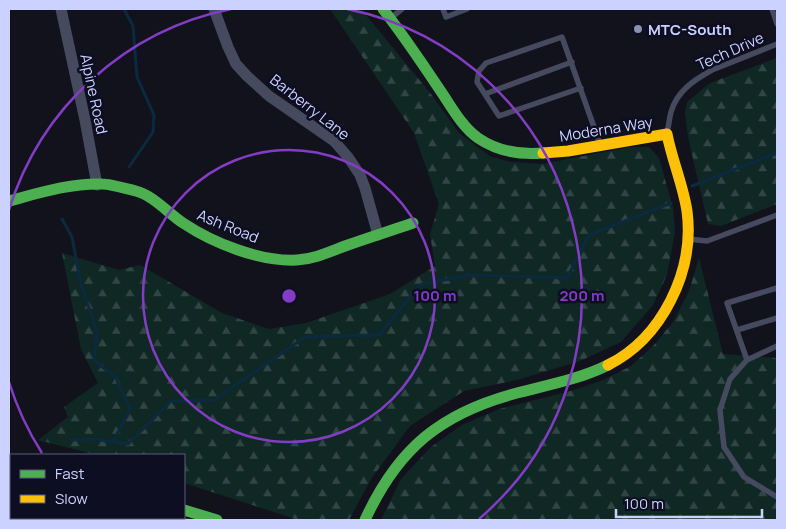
<svg xmlns="http://www.w3.org/2000/svg" width="786" height="529" font-family="Manrope,sans-serif">
<style>
.forest{fill:url(#forest-firs)}
.lines{fill:none;stroke-linecap:round;stroke-linejoin:round}
.stream{stroke:#0b2a3f;stroke-width:3}
.lane{stroke:#464a5e;stroke-width:5.5}
.street{stroke:#464a5e;stroke-width:11}
.fast{stroke:#4caf50;stroke-width:11}
.slow{stroke:#ffc107;stroke-width:11}
.rail{stroke:#3b575f;stroke-width:3;stroke-dasharray:8 6;stroke-linecap:butt}
.ring{fill:none;stroke:#833dc5;stroke-width:2.5}
.poi-dot{fill:#8b8fb0;stroke:#0d0e21;stroke-width:2}
.labels{text-anchor:middle;dominant-baseline:central;stroke-width:5;stroke-linejoin:round;paint-order:stroke}
.poi-label{font-size:15px;font-weight:bold;fill:#ccd2ff;stroke:#0d0e21;text-anchor:start}
.street-label{font-size:15px;fill:#ccd2ff;stroke:#0d0e21}
.centre{fill:#833dc5;stroke:#0d0e21;stroke-width:2.5}
.ring-label{font-size:15px;text-anchor:middle;font-weight:bold;fill:#833dc5;stroke:#0d0e21;stroke-width:5;stroke-linejoin:round;paint-order:stroke}
</style>
<defs>
<pattern id="forest-firs" width="22" height="20" patternUnits="userSpaceOnUse" patternTransform="scale(1.25)"><rect width="22" height="20" fill="#0f2823"/><path d="M5 1l3.5 6h-7zM16 11l3.5 6h-7z" fill="#314644"/></pattern>
</defs>
<rect width="100%" height="100%" fill="#12121d"/>
<path class="forest" d="M 330,9 L 361,9 L 431,94 L 459,133 L 491,157 L 512,162 L 542,164 L 630,147 L 649,147 L 659,158 L 673,208 L 675,232 L 667,275 L 653,305 L 621,342 L 580,361 L 517,380 L 464,391 L 410,426 L 371,479 L 349,520 L 298,520 L 184,483 L 184,455 L 97,455 L 38,440 L 68,417 L 64,407 L 98,383 L 81,349 L 62,253 L 119,270 L 140,265 L 222,313 L 269,329 L 306,323 L 390,294 L 435,266 L 430,234 L 439,204 L 414,133 Z
M 777,58 L 777,204 L 721,226 L 708,224 L 688,137 L 685,113 L 687,102 L 710,83 Z
M 699,258 L 723,354 L 777,358 L 777,520 L 381,520 L 401,479 L 431,447 L 462,425 L 499,409 L 574,390 L 603,380 L 631,366 L 654,345 L 673,322 L 689,291 Z
M 9,471 L 11,471 L 11,518 L 184,518 L 200,520 L 9,520 Z"/>
<g class="lines">
<path class="stream" d="M 124,9 L 133,26 L 137,77 L 154,115 L 153,132 L 129,167
M 692,186 L 777,153
M 62,219 L 72,237 L 81,285 L 97,332 L 94,360 L 116,378 L 130,409 L 113,442
M 71,440 L 94,439 L 128,444 L 171,401 L 214,400 L 305,337 L 379,335 L 420,285 L 468,275 L 567,278 L 589,235 L 671,203"/>
<path class="lane" d="M 443,9 L 446,17 L 467,9
M 772,9 L 777,24
M 392,17 L 402,9
M 581,88 L 499,116 L 477,82 L 479,71 L 486,63 L 562,37 L 600,144
M 485,94 L 572,62
M 667,132 C 669,126 669,119 671,112 C 677,91 694,80 712,70 L 777,44
M 688,239 L 707,241 L 777,215
M 777,288 L 727,303 L 747,360 L 777,346
M 737,330 L 777,318
M 747,360 L 730,379 L 720,410 L 724,447 L 744,477 L 777,497"/>
<path class="street" d="M 61,9 L 85,120 L 97,185
M 214,9 L 228,47 L 236,64 L 247,76 L 269,96 L 334,141 L 348,157 L 360,175 L 365,188 L 378,235"/>
<path class="fast" d="M 383,9 C 403,35 422,63 440,90 C 451,106 462,127 478,138 C 497,151 520,155 543,153
M 9,201 C 39,193 71,183 102,184 C 110,184 128,189 136,191 C 154,196 168,213 183,223 C 213,243 260,262 297,260 C 314,259 329,252 345,246 C 367,238 390,231 413,223
M 9,465 L 11,465
M 184,510 L 217,520
M 365,520 C 398,448 441,413 517,393 C 548,385 580,379 608,365"/>
<path class="slow" d="M 543,153 L 568,151 L 667,134 C 672,160 683,185 687,211 C 695,271 662,338 608,365"/>
<path class="rail" d="M 9,503 L 11,504
M 83,518 L 94,520
M 111,518 L 121,520"/>
</g>
<g class="ring">
<circle cx="289" cy="296" r="146"/>
<path d="M42 453A293 293 0 0 1 9 382M9 210A293 293 0 0 1 231 9M347 9A293 293 0 0 1 479 519"/>
</g>
<circle class="poi-dot" cx="638" cy="29" r="5"/>
<g class="labels">
<g class="poi-label">
<text x="648" y="29">MTC-South</text>
</g>
<g class="street-label">
<text transform="translate(730 51) rotate(-24)">Tech Drive</text>
<text transform="translate(94 94) rotate(78)">Alpine Road</text>
<text transform="translate(310 107) rotate(38)">Barberry Lane</text>
<text transform="translate(606 129) rotate(-9)">Moderna Way</text>
<text transform="translate(228 226) rotate(22)">Ash Road</text>
</g>
</g>
<circle cx="289" cy="296" r="8" class="centre"/>
<g class="ring-label">
<text x="435" y="301">100 m</text>
<text x="582" y="301">200 m</text>
</g>
<rect width="786" height="529" fill="none" stroke="#ccd2ff" stroke-width="20"/>
<rect x="10" y="454" width="175" height="65" fill="#0d0e21" stroke="#595c7a"/>
<rect x="20" y="470" width="25" height="8" fill="#4caf50" stroke="#595c7a"/>
<text x="55" y="479" font-size="15" fill="#ccd2ff">Fast</text>
<rect x="20" y="495" width="25" height="8" fill="#ffc107" stroke="#595c7a"/>
<text x="55" y="504" font-size="15" fill="#ccd2ff">Slow</text>
<path d="M616 509v8h146v-8" fill="none" stroke="#ccd2ff" stroke-width="2.5"/>
<text x="624" y="509" font-size="15" fill="#ccd2ff" stroke="#0d0e21" stroke-width="4" paint-order="stroke">100 m</text>
</svg>
